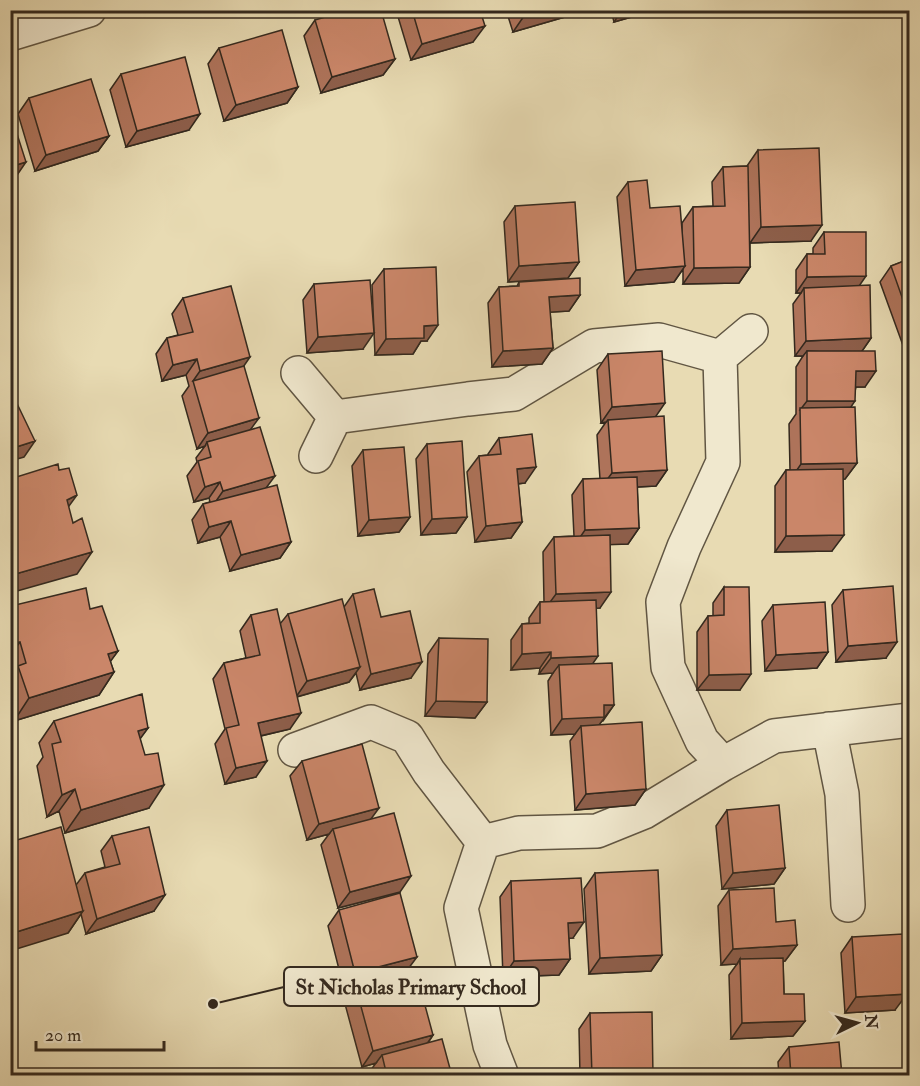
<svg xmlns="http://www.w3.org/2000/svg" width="920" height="1086" font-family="'IM FELL Double Pica',serif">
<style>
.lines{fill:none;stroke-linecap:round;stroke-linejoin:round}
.street-casing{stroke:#615643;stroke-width:36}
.street{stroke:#f0e8ce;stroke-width:33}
.wall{fill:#ae735a;stroke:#34291e;stroke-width:1.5}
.shaded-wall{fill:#8d5e4a;stroke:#34291e;stroke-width:1.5}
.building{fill:#ca8669;stroke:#34291e;stroke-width:1.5}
.leader{fill:none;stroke:#34291e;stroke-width:2}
.callout-dot{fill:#34291e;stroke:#f0e8ce;stroke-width:2}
.callout{fill:#f0e8ce;stroke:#34291e;stroke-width:2}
.callout-label{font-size:21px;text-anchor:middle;font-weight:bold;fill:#34291e}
</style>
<rect width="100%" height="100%" fill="#e8dbb3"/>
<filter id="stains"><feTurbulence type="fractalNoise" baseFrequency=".00333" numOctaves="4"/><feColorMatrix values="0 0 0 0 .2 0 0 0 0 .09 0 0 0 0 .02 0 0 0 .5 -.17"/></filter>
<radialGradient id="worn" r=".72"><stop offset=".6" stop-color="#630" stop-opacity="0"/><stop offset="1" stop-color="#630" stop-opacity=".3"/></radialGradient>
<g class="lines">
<g class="street-casing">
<path id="street" d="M 10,34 L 89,10
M 720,357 L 751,331
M 298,373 L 335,417 L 316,456
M 335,417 L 468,399 L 514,394 L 594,346 L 659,340 L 720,357 L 723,462 L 684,547 L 663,602 L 668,667 L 702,741 L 723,764
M 829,729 L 842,794 L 848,905
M 295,750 L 371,722 L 407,737 L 429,772 L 483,842
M 502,1076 L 490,1045 L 461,908 L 483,842 L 519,833 L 597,831 L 644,812 L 723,764 L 774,736 L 910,720"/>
</g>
<use href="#street" class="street"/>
</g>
<path class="wall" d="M 396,10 L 480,10 L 473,42 L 411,60 Z
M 506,10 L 578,10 L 575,14 L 513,32 Z
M 611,10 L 656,10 L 614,22 Z
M 315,20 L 395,59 L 383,75 L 321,93 L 304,36 Z
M 219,48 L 298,87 L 287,103 L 224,121 L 208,64 Z
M 121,74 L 189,130 L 126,147 L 110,90 Z
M 29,98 L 109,136 L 98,151 L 35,171 L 18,114 Z
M 758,150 L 811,241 L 750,243 L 750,267 L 739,283 L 683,284 L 683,269 L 674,282 L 625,286 L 617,197 L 628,182 L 650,208 L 682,238 L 682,223 L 693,207 L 713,206 L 712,182 L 723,167 L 747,166 Z
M 515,206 L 579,262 L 568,278 L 508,282 L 504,222 Z
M 824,232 L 860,285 L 871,338 L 862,351 L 865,387 L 856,387 L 851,407 L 857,463 L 845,479 L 843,479 L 832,551 L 775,552 L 775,486 L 786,470 L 790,470 L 789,424 L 796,414 L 796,367 L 803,356 L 795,356 L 793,304 L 801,293 L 796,293 L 796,270 L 807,254 L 813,254 L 813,248 Z
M 909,259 L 909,362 L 880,282 L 891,266 Z
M 384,269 L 427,341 L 421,341 L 413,354 L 375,355 L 372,285 Z
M 519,282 L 580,295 L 569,311 L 550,312 L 553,348 L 542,364 L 492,367 L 488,303 L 499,287 L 517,286 Z
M 314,284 L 363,349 L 307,353 L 303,300 Z
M 183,298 L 244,366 L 251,430 L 267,488 L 291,542 L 280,558 L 230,571 L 220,537 L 198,543 L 192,520 L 203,504 L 210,502 L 209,498 L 194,502 L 187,476 L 197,462 L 196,458 L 205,446 L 197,449 L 182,396 L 189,386 L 186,375 L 162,381 L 156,354 L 167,338 L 178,335 L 172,314 Z
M 608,354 L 656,417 L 667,470 L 656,486 L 637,487 L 639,528 L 628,544 L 610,544 L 600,608 L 596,608 L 593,664 L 614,705 L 603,721 L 602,721 L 599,724 L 646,789 L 635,805 L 575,810 L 570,741 L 575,734 L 551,735 L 548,681 L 553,673 L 539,674 L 540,668 L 511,670 L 511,640 L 522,624 L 529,623 L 529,618 L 540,602 L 544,602 L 543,552 L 554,537 L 574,536 L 572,495 L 583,479 L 600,479 L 597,435 L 606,422 L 601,423 L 597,370 Z
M 499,438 L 525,483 L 518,484 L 522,522 L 511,538 L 475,542 L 467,472 L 479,456 L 488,455 L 488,454 Z
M 427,444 L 467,517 L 456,533 L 421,535 L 416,459 Z
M 363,450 L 410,517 L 399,532 L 358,536 L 352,466 Z
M 724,587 L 740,690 L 697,690 L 697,632 L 708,616 L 713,616 L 713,603 Z
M 843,590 L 886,658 L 836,662 L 832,605 Z
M 353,594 L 381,617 L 411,678 L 360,690 L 356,673 L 349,682 L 297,697 L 290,729 L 261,736 L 256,777 L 225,784 L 215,744 L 225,729 L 213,679 L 224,663 L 246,658 L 240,631 L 251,615 L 280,624 L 288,614 L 344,607 Z
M 773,605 L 828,652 L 817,668 L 765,671 L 762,621 Z
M 10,606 L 90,609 L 118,651 L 110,661 L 114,672 L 99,695 L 14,721 L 10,711 Z
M 439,638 L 487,702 L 475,718 L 425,716 L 428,654 Z
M 54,721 L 148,728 L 140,738 L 149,808 L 65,833 L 59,811 L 47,817 L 37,766 L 43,757 L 39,743 Z
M 302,761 L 372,819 L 400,892 L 338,908 L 321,845 L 329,834 L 307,840 L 290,776 Z
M 727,810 L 785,868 L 774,884 L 722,889 L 716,826 Z
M 112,836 L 154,911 L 86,934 L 81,914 L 68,933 L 76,885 L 85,873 L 105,867 L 101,851 Z
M 595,873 L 662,955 L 651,971 L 589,974 L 584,889 Z
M 511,881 L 573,938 L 569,938 L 570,959 L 559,975 L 503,977 L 500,897 Z
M 729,890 L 776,922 L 797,945 L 785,961 L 783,961 L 784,994 L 805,1021 L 793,1036 L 731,1039 L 729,975 L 737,964 L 721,965 L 718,906 Z
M 339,910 L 405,973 L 344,989 L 328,926 Z
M 852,937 L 895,1010 L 845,1013 L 841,953 Z
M 356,988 L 433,1035 L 428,1043 L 452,1076 L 372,1076 L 370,1071 L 376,1063 L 362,1067 L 345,1004 Z
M 590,1013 L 653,1076 L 580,1076 L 579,1029 Z
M 789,1047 L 842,1076 L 779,1076 L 778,1062 Z"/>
<path class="shaded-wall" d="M 544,10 L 578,10 L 575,14 L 513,32 L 524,16 Z
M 622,10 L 656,10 L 614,22 Z
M 485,26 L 473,42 L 411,60 L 422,44 Z
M 395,59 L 383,75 L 321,93 L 332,77 Z
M 298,87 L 287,103 L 224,121 L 236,105 Z
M 200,114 L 189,130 L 126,147 L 137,131 Z
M 109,136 L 98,151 L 35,171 L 46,155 Z
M 26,162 L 15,178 L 10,179 L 10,167 Z
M 822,225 L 811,241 L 750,243 L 761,227 Z
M 579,262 L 568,278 L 508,282 L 519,266 Z
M 685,266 L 674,282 L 625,286 L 636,270 Z
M 750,267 L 739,283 L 683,284 L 694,268 Z
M 866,276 L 855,292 L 804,288 L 801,293 L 796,293 L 807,277 Z
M 580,295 L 569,311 L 538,313 L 549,297 Z
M 438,325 L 427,341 L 421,341 L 413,354 L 375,355 L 386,339 L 424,326 Z
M 374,333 L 363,349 L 307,353 L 318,337 Z
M 871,338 L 860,354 L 807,351 L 803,356 L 795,356 L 806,341 Z
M 553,348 L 542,364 L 492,367 L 503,351 Z
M 250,357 L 239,373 L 193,381 L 200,371 Z
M 197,359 L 186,375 L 162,381 L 173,365 Z
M 856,371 L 876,371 L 865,387 L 845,387 Z
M 807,401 L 855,401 L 844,417 L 800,410 Z
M 665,403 L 654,419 L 608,420 L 606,422 L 601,423 L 612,407 Z
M 259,418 L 248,433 L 207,442 L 205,446 L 197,449 L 208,433 Z
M 35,441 L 24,457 L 10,461 L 10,449 Z
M 857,463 L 845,479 L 790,480 L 801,464 Z
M 536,467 L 525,483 L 506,485 L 517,469 Z
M 667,470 L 656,486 L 600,489 L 612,473 Z
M 275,476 L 263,492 L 212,507 L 223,491 Z
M 220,482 L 209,498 L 194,502 L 205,487 Z
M 77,495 L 61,517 L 67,500 Z
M 410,517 L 399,532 L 358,536 L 369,520 Z
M 467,517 L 456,533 L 421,535 L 432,519 Z
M 231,521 L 220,537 L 198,543 L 209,527 Z
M 522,522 L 511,538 L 475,542 L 486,526 Z
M 639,528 L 628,544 L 574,546 L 585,530 Z
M 844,535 L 832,551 L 775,552 L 786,536 Z
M 291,542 L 280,558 L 230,571 L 241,555 Z
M 92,552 L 77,574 L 10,593 L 10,577 L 12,575 Z
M 611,592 L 600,608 L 545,609 L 556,594 Z
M 20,642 L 10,656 L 10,645 Z
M 897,642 L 886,658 L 836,662 L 848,646 Z
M 118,651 L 102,673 L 108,654 Z
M 551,652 L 540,668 L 511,670 L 522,654 Z
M 828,652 L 817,668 L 765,671 L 776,655 Z
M 598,656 L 587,672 L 559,665 L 553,673 L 539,674 L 551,658 Z
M 422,662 L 411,678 L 360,690 L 371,674 Z
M 360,667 L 349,682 L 296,697 L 307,681 Z
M 114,672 L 99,695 L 14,721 L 29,698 Z
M 751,674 L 740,690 L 697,690 L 709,675 Z
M 436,701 L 487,702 L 475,718 L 425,716 Z
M 604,705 L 614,705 L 593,733 L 581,726 L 575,734 L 551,735 L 562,719 Z
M 301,713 L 290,729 L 247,739 L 258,723 Z
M 148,728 L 132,750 L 138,731 Z
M 267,761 L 256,777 L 225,784 L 236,768 Z
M 164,785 L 149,808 L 65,833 L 81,810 Z
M 75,789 L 59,811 L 47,817 L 62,795 Z
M 646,789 L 635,805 L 575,810 L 586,794 Z
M 379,808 L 368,823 L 333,829 L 329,834 L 307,840 L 319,824 Z
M 785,868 L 774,884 L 722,889 L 733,873 Z
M 411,876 L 400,892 L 338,908 L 350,892 Z
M 165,895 L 154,911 L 86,934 L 97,919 Z
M 83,911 L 68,933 L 10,951 L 10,934 Z
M 584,922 L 573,938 L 557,939 L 568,923 Z
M 797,945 L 785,961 L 740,964 L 740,959 L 737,964 L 721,965 L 733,949 Z
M 662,955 L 651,971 L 589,974 L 600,958 Z
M 417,957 L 405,973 L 344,989 L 355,973 Z
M 570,959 L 559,975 L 503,977 L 514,961 Z
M 907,994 L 895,1010 L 845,1013 L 856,997 Z
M 805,1021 L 793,1036 L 731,1039 L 742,1023 Z
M 433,1035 L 422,1051 L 382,1055 L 376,1063 L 362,1067 L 373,1051 Z"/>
<path class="building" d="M 349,10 L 381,10 L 395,59 L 332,77 L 315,20 Z
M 412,10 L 480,10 L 485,26 L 422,44 Z
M 522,10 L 544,10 L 524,16 Z
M 282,30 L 298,87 L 236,105 L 219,48 Z
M 185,57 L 200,114 L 137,131 L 121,74 Z
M 91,79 L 109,136 L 46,155 L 29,98 Z
M 10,112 L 26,162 L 10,167 Z
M 819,148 L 822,225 L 761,227 L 758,150 Z
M 748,166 L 750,267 L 694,268 L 693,207 L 725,206 L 723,167 Z
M 647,180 L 650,208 L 680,206 L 685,266 L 636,270 L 628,182 Z
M 575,202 L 579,262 L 519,266 L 515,206 Z
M 824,232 L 866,232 L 866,276 L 807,277 L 807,254 L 825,254 Z
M 909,259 L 909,317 L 891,266 Z
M 436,267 L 438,325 L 424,326 L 424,338 L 386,339 L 384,269 Z
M 580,278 L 580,295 L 549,297 L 553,348 L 503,351 L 499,287 L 519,286 L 519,282 Z
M 370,280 L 374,333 L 318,337 L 314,284 Z
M 870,285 L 871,338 L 806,341 L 804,288 Z
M 231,286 L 250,357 L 200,371 L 197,359 L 173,365 L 167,338 L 193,332 L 183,298 Z
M 662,351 L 665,403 L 612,407 L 608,354 Z
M 807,351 L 875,351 L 876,371 L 856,371 L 855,401 L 807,401 Z
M 244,366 L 259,418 L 208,433 L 193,381 Z
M 10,389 L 35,441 L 10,449 Z
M 855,407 L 857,463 L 801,464 L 800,408 Z
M 664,416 L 667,470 L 612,473 L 608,420 Z
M 260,427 L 275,476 L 223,491 L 220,482 L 205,487 L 198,461 L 211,457 L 207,442 Z
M 532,434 L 536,467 L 517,469 L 522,522 L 486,526 L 479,456 L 501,454 L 499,438 Z
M 462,441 L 467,517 L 432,519 L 427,444 Z
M 404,447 L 410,517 L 369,520 L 363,450 Z
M 58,464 L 59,470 L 69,468 L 77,495 L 67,500 L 73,523 L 82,518 L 92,552 L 12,575 L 10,572 L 10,479 Z
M 843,469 L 844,535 L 786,536 L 786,470 Z
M 637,477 L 639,528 L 585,530 L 583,479 Z
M 277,485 L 291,542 L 241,555 L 231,521 L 209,527 L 203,504 Z
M 610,535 L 611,592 L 556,594 L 554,537 Z
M 893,586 L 897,642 L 848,646 L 843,590 Z
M 724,587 L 749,587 L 751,674 L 709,675 L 708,616 L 724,615 Z
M 86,588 L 90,609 L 102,606 L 118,651 L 108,654 L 114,672 L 29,698 L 18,666 L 26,663 L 20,642 L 11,644 L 10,642 L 10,611 L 12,611 L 11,606 Z
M 374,589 L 381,617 L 410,611 L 422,662 L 371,674 L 353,594 Z
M 342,599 L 360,667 L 307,681 L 288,614 Z
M 596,600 L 598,656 L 551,658 L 551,652 L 522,654 L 522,624 L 540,623 L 540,602 Z
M 825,602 L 828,652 L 776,655 L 773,605 Z
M 277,609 L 301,713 L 258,723 L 267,761 L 236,768 L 226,728 L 239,725 L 224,663 L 260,655 L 251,615 Z
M 439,638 L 488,639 L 487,702 L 436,701 Z
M 612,663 L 614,705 L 604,705 L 604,717 L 562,719 L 559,665 Z
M 142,694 L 148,728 L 138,731 L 145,755 L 158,753 L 164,785 L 81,810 L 75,789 L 62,795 L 52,744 L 61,742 L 54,721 Z
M 642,722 L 646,789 L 586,794 L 581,726 Z
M 362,744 L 379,808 L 319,824 L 302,761 Z
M 779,805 L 785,868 L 733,873 L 727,810 Z
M 394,813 L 411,876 L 350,892 L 333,829 Z
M 61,827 L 83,911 L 10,934 L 10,842 Z
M 149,827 L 165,895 L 97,919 L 85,873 L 120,864 L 112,836 Z
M 658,870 L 662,955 L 600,958 L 595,873 Z
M 581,878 L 584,922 L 568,923 L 570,959 L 514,961 L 511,881 Z
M 774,888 L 776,922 L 795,920 L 797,945 L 733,949 L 729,890 Z
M 400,893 L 417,957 L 355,973 L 339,910 Z
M 903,934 L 907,994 L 856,997 L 852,937 Z
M 783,958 L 784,994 L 804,994 L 805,1021 L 742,1023 L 740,959 Z
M 416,972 L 433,1035 L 373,1051 L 356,988 Z
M 652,1012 L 653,1076 L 592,1076 L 590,1013 Z
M 442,1039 L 452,1076 L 387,1076 L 382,1055 Z
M 839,1042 L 842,1076 L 791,1076 L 789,1047 Z"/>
<path class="leader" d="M213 1004L284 987"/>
<circle class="callout-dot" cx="213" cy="1004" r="6"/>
<rect class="callout" x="284" y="967" width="255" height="39" rx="6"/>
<g class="callout-label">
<text x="411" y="994">St Nicholas Primary School</text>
</g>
<rect width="920" height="1086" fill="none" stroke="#e8dbb3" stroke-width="36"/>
<rect x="12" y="12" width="896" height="1062" fill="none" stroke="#34291e" stroke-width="3"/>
<rect x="18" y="18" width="884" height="1050" fill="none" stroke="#34291e" stroke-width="1.5"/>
<g transform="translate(857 1023) rotate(85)" stroke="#f0e8ce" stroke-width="4.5" paint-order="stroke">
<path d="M0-4.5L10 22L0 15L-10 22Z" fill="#34291e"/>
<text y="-9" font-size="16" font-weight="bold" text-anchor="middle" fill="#34291e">N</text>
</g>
<path d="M36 1041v9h128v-9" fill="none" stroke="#34291e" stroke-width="3"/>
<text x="45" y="1041" font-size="18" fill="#34291e" stroke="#f0e8ce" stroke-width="4.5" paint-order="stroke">20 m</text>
<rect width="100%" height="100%" filter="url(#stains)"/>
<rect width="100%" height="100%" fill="url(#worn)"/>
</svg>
